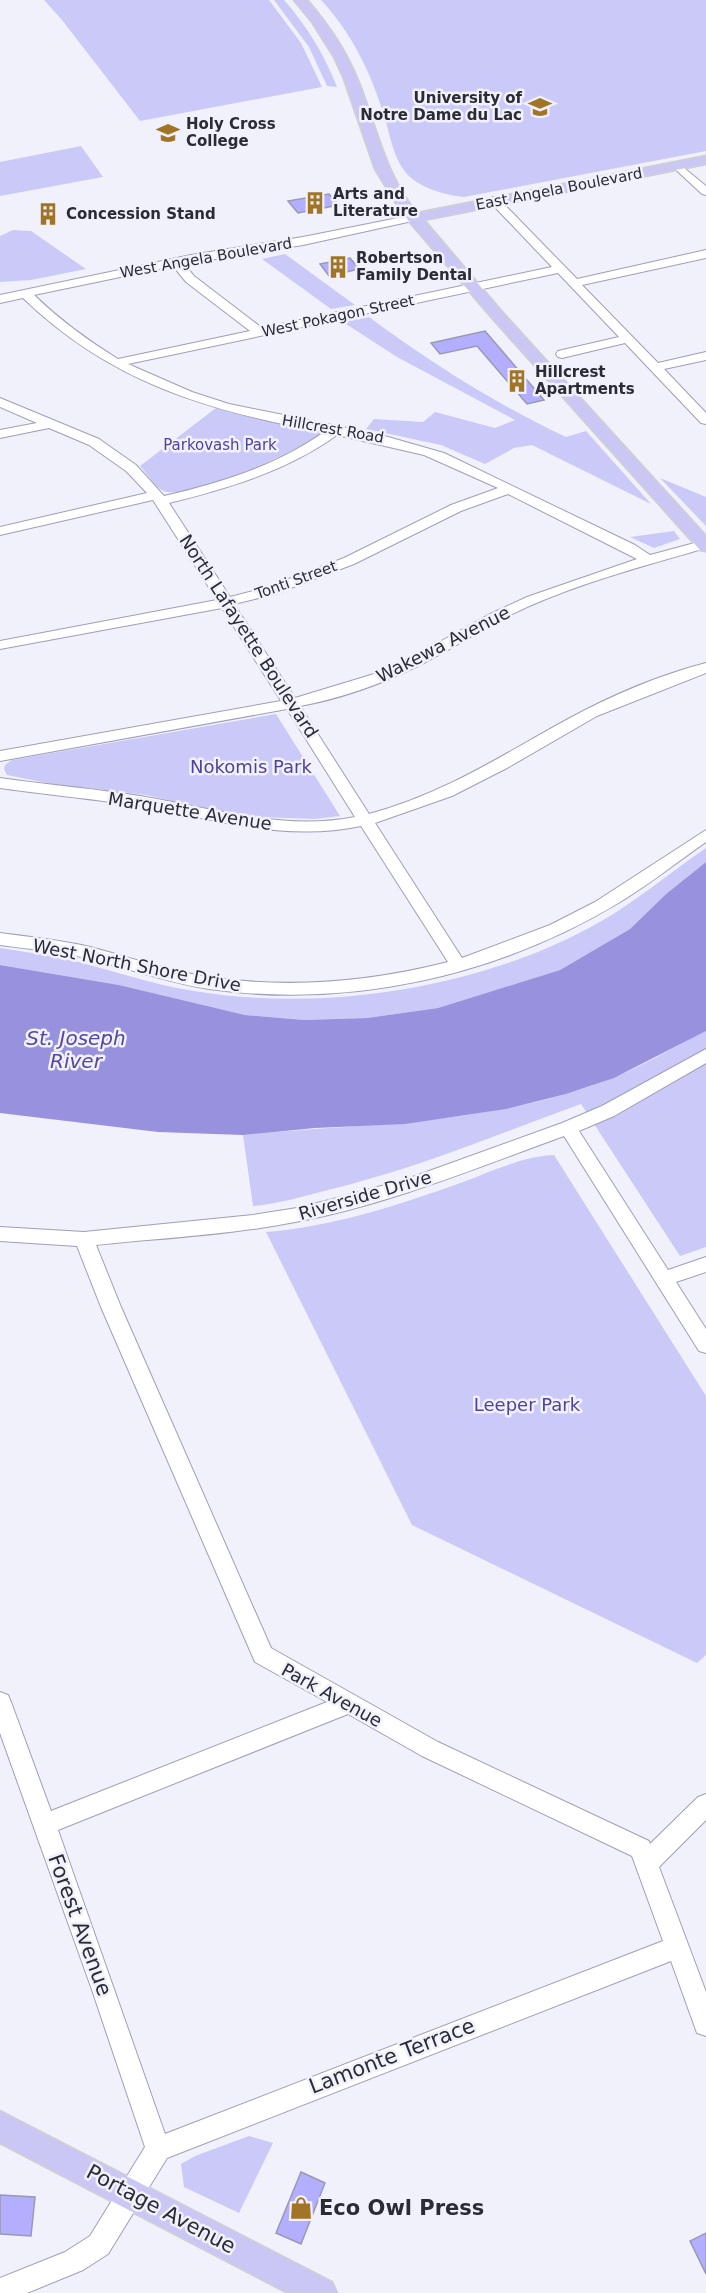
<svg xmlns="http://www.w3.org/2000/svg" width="706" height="2293" font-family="'DejaVu Sans',sans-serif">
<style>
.green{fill:#cbc9f8}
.water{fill:#9891de}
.building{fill:#b3aefd;stroke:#9a99b2;stroke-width:1.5}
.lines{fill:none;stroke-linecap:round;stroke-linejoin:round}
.minor-casing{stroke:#9f9eb7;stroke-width:2}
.major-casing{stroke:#d0d0d2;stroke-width:3}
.minor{fill:#fff;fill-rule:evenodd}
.major{fill:#cac7f4;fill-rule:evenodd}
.labels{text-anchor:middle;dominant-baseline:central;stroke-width:5;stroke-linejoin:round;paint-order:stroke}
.far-poi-label{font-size:15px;font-weight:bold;fill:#2b2b34;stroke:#f1f1fb;text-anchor:start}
.far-street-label{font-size:15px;fill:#2b2b34;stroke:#f1f1fb}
.far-park-label{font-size:15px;fill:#50419b;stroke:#f1f1fb}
.street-label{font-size:18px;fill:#2b2b34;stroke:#f1f1fb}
.park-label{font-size:18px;fill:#50419b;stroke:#f1f1fb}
.water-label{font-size:20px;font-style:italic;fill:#5546a1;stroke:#f1f1fb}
.near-street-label{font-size:21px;fill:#2b2b34;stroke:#f1f1fb}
.near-poi-label{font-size:21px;font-weight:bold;fill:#2b2b34;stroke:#f1f1fb;text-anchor:start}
</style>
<rect width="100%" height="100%" fill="#f1f1fb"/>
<path class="green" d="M 44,0 L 269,0 L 301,43 L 322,87 L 140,121 L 62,20 Z
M 274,0 L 284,0 C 307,26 324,54 337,87 L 327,86 L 309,47 Z
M 321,0 L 706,0 L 706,151 L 464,197 C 444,195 415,187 403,169 C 392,153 389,130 383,112 C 370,71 351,32 321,0 Z
M 81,146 L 103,177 L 0,196 L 0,162 Z
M 13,230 L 31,231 L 86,269 L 31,280 L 0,282 L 0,236 Z
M 285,254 L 355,305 L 331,309 L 262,259 Z
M 369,317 C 431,363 496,404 566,437 L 586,431 L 651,504 L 532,445 L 514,448 L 485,464 L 441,445 L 366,429 L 374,419 L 423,422 L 435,412 L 495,428 L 515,420 L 397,357 L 343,322 Z
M 216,408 L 256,419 L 326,431 C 301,450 196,497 167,492 C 156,490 147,473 140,466 Z
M 660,478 L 706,497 L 706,526 Z
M 674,531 L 680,539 L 654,548 L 630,537 Z
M 276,714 L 340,816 L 315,819 L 260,817 L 221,812 L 146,795 L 47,783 L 7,775 L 4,769 L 5,765 L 12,760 Z
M 706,848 L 706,862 L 666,894 L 630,929 L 560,970 L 438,1008 L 367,1018 L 304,1020 L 245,1015 L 119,985 L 0,965 L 0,948 C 32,953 63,957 93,966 C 127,975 160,986 194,991 C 325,1013 483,988 598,923 C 636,902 670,872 706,848 Z
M 706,1031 L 706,1247 L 680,1256 L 581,1104 C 496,1135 413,1170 324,1191 C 301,1197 277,1204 253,1206 L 243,1135 C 368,1123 494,1125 612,1078 C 644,1066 675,1046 706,1031 Z
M 554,1155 L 706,1396 L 706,1655 L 697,1663 L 412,1525 L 266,1232 C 329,1227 389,1208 449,1187 C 482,1176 520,1156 554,1155 Z
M 249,2136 L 273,2143 L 239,2213 L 184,2187 L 181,2164 L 195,2156 Z"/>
<path class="water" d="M 706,862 L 706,1031 L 614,1078 L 566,1094 L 506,1109 L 405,1124 L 315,1128 L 243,1135 L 158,1132 L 0,1113 L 0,965 L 119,985 L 245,1015 L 304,1020 L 367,1018 L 438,1008 L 560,970 L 630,929 L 666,894 Z"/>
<path class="building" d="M 329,194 L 339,205 L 298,213 L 288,201 Z
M 350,258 L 359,269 L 329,276 L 320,264 Z
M 485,331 L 509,359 L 544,400 L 527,404 L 477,346 L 440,354 L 431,343 Z
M 301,2172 L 325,2183 L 301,2244 L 276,2233 Z
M 0,2195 L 35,2197 L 31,2236 L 0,2234 Z
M 706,2233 L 706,2274 L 690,2241 Z"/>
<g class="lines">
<g class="minor-casing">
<path id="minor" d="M 678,163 L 706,186 L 706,195 L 702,194 L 674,168 L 672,166 Z
M 494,197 L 498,198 L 577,279 L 706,250 L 706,258 L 582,285 L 658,363 L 706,352 L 706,360 L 664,369 L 706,413 L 706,424 L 701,423 L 625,343 L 562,358 L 558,357 L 556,354 L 558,351 L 619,337 L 558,273 L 128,364 L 192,392 L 229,404 L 381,435 L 444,453 L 635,545 L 650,555 L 706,540 L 706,548 C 637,568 564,587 500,620 C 472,635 445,653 416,667 C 381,684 339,699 300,706 L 369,814 C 446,793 502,755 570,718 C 612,695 660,675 706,663 L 706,673 L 597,716 L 507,768 L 452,796 L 375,823 L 462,958 L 550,925 L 595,902 L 706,830 L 706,842 C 677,862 650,884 620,902 C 498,976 350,1009 209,989 C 169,983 130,969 90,959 C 60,952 30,949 0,945 L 0,933 C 30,937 60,940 90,947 C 129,957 168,971 209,977 C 290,989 369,982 448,962 L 361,826 C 287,842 217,820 145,807 C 97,799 48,795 0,788 L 0,778 C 49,785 98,789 146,797 C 215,809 285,831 355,817 L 287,709 L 0,761 L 0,751 L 281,701 L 222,608 L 0,649 L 0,641 L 217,600 L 153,500 L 0,535 L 0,527 L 147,493 L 126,471 L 89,445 L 49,428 L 0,438 L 0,430 L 37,423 L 0,407 L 0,398 L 99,439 L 136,465 L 164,496 C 220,483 276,466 324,432 C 207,411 110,382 23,298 L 0,303 L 0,295 L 191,255 L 303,237 L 413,215 L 417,216 L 417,220 L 303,245 L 184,264 L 194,276 L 262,328 L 552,267 L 490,202 L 490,198 ZM 173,266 L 186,282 L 250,331 L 118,359 C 87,340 60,320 34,295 ZM 337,435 L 424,455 L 498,488 L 451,505 L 344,558 L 265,588 L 230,597 L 169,503 C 229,488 287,471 337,435 ZM 508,494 L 637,559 L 527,597 L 490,614 L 407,660 L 374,674 L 295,698 L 234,604 L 275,594 L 354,564 L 461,511 Z
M 706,1049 L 706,1063 L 614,1116 L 579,1131 L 668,1270 L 706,1257 L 706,1272 L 676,1282 L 706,1329 L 706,1353 L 699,1351 L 564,1136 C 476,1168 387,1205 295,1222 C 229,1235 162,1238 96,1245 L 121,1307 L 271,1648 L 438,1742 L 649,1841 L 650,1844 L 698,1797 L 706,1794 L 706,1820 L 659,1867 L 706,1992 L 706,2036 L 697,2033 L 671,1961 L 167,2158 L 108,2254 L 83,2270 L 27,2293 L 0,2293 L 0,2278 L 65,2252 L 90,2236 L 145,2147 L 91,1987 L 0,1733 L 0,1692 L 8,1695 L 11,1702 L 51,1811 L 327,1702 L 255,1662 L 101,1307 L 77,1246 L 0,1241 L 0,1227 L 84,1232 L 253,1215 L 297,1208 L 341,1197 L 407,1179 L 562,1123 L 602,1106 ZM 348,1714 L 422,1756 L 632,1856 L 663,1941 L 165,2134 L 58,1830 Z"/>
</g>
<g class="major-casing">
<path id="major" d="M 294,0 L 307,0 C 327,23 345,49 357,78 C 376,123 384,174 417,213 L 706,156 L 706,164 L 424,220 L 503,313 L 706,536 L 706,551 L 700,550 L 493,319 L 402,213 L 375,169 L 344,79 L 334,57 L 312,22 Z
M 0,2111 L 332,2282 L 337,2293 L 288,2293 L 0,2143 Z"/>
</g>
<use href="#minor" class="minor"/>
<use href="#major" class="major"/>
</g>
<defs>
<g id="university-bare" transform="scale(1.8)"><path d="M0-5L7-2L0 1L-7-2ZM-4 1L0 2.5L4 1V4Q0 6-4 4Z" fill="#a17426" stroke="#f1f1fb" stroke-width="2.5" paint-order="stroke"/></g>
<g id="building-bare" transform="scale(1.8)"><path d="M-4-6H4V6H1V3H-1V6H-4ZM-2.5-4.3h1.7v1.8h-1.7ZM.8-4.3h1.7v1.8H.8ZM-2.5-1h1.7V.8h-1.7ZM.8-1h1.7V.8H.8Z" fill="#a17426" stroke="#f1f1fb" stroke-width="2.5" paint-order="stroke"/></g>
<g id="shop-bare" transform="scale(1.8)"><path d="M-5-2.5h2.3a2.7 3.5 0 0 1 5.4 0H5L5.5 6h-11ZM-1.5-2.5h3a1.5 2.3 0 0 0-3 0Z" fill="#a17426" stroke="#f1f1fb" stroke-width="2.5" paint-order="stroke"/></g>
</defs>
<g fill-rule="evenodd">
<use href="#university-bare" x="540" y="107"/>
<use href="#university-bare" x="168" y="133"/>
<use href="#building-bare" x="315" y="203"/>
<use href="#building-bare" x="48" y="214"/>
<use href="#building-bare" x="338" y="267"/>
<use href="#building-bare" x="517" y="381"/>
<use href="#shop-bare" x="301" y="2208"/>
</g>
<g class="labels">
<g class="far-poi-label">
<text x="522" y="98" text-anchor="end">University of<tspan x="522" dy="17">Notre Dame du Lac</tspan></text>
<text x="186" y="124">Holy Cross<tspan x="186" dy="17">College</tspan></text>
<text x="333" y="194">Arts and<tspan x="333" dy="17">Literature</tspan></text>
<text x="66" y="214">Concession Stand</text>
<text x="356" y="258">Robertson<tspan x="356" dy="17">Family Dental</tspan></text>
<text x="535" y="372">Hillcrest<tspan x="535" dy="17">Apartments</tspan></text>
</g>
<g class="far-street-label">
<text transform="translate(559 189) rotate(-11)">East Angela Boulevard</text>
<text transform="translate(206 258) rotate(-10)">West Angela Boulevard</text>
<text transform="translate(338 316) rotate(-12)">West Pokagon Street</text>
<text transform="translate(333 429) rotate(10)">Hillcrest Road</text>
<text transform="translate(296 580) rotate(-20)">Tonti Street</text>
</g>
<g class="far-park-label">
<text x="220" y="445">Parkovash Park</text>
</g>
<g class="street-label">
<text transform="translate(249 636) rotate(57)">North Lafayette Boulevard</text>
<text transform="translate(443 644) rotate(-27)">Wakewa Avenue</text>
<text transform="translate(190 811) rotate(9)">Marquette Avenue</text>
<text transform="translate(137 965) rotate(11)">West North Shore Drive</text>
<text transform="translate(365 1195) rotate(-16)">Riverside Drive</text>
<text transform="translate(332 1695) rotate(29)">Park Avenue</text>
</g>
<g class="park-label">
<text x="251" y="766">Nokomis Park</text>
<text x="527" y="1404">Leeper Park</text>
</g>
<g class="water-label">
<text x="76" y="1038">St. Joseph<tspan x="76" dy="23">River</tspan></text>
</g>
<g class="near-street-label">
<text transform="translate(80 1925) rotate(70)">Forest Avenue</text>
<text transform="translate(392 2056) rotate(-21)">Lamonte Terrace</text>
<text transform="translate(161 2209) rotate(28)">Portage Avenue</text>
</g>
<g class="near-poi-label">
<text x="319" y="2208">Eco Owl Press</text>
</g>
</g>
</svg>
